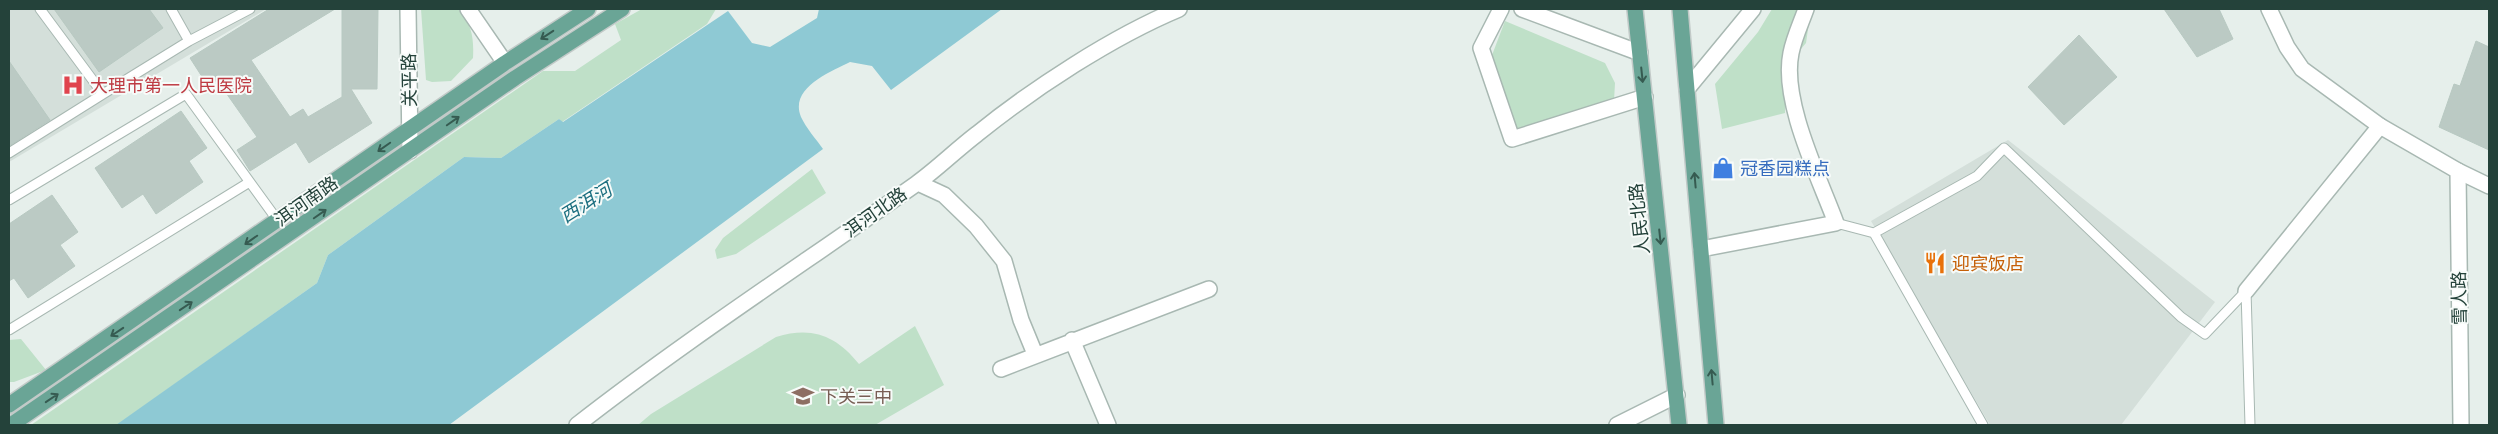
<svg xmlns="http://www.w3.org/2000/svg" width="2498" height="434" font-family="Inter,'Noto Sans SC',sans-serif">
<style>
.built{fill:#d4dfda}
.green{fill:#bfe0c8}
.water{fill:#8ec9d4}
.building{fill:#bbcac4;stroke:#b8c9c2}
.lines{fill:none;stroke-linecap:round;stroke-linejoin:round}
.service-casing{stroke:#a8b8b2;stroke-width:11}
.minor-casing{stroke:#a8b8b2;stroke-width:18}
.tertiary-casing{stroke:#a8b8b2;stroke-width:18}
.primary-casing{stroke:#c2cac8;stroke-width:18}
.service{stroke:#fff;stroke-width:9}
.minor{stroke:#fff;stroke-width:15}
.tertiary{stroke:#fff;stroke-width:15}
.primary{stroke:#6aa596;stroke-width:15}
.oneway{stroke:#365b51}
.labels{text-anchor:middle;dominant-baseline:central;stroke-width:4;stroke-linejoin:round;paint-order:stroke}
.street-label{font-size:18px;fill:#24423a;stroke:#f7fbf9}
.health-label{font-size:18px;fill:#be3a42;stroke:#f7fbf9;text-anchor:start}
.shop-label{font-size:18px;fill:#366cbe;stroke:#f7fbf9;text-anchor:start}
.food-label{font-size:18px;fill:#c56008;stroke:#f7fbf9;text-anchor:start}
.education-label{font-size:18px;fill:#785e54;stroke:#f7fbf9;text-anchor:start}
.water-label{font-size:19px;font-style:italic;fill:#1c6f80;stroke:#f7fbf9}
</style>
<rect width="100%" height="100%" fill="#e6efeb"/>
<path class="built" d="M 9,9 L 266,9 L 9,162 Z
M 2008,140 L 2215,302 L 2121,425 L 1990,425 L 1871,221 Z"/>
<path class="green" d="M 421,9 L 459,9 C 472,25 474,38 473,58 L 451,81 L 432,82 L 426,80 Z
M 642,9 L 716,9 L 707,24 L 562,122 L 559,119 L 501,158 L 464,157 L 328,255 L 317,283 L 117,425 L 31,425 L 543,71 L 575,71 L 621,40 L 615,24 Z
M 1772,9 L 1811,9 L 1806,43 L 1785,68 L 1785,113 L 1722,129 L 1715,84 L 1758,32 Z
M 1505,21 L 1605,63 L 1615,83 L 1614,101 L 1514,135 L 1489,63 Z
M 812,169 L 826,193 L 736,254 L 717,259 L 715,250 L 723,238 Z
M 915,326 L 944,385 L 875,425 L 638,425 L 651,414 L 776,337 C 813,326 836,336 859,364 Z
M 21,339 L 46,370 L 14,382 L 9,382 L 9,340 Z"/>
<path class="water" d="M 819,9 L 1002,9 L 891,90 L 872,66 L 850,62 C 830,72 789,88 801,117 C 806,128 816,139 823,149 L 449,425 L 116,425 L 317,283 L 328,255 L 464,157 L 501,158 L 559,119 L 563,122 L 728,11 L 752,43 L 770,47 L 817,18 Z"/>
<path class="building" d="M 54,9 L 149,9 L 163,28 L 99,72 Z
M 269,9 L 335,9 L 251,60 L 290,117 L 303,109 L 308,117 L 342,97 L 342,9 L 378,9 L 377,89 L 351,89 L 372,123 L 309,163 L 296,142 L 250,171 L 237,150 L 257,137 L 217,80 L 208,86 L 190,58 Z
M 2164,9 L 2219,9 L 2233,39 L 2197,57 Z
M 2079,35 L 2117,77 L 2064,125 L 2028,87 Z
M 2476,41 L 2489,47 L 2489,150 L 2439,127 L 2454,84 L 2460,86 Z
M 9,61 L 50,120 L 9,146 Z
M 181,111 L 207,148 L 189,161 L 203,182 L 156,214 L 143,194 L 122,208 L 95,168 Z
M 52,195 L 78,232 L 60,245 L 75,266 L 28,298 L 14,278 L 9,281 L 9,224 Z"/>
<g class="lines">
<g class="service-casing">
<path id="service" d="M 40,9 L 103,94 L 189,41
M 171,9 L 189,41 L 250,9
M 9,153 L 103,94
M 9,200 L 186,94 L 278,221
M 1836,223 L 1874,233 L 1977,176 L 2004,148 L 2181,317 L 2205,334 L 2246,291
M 1874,233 L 1983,425
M 2246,291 L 2250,425
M 9,330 L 248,183"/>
</g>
<g class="minor-casing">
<path id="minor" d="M 468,9 L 505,63
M 1501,9 L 1481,48 L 1512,139 L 1645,97
M 1522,9 L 1640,53
M 1687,89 L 1753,9
M 2458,171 L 2489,186
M 918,183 L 944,195 L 976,226 L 1004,261 L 1021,320 L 1035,354
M 1701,249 L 1836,223 C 1819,177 1781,101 1791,53 C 1794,38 1801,23 1806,9
M 2246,291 L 2380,126
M 1072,340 L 1108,425
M 1001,369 L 1209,289
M 577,425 C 686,340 803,264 916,184 C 937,169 956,150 977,134 C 1034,88 1112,37 1179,9
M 1617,425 L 1677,395"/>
</g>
<g class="tertiary-casing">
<path id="tertiary" d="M 408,9 L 410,151
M 2269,9 L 2287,47 L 2302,69 L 2380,126 L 2458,171 L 2461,425"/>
</g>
<g class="primary-casing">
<path id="primary" d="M 1635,9 L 1679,425
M 1680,9 L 1716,425
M 9,405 L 505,63 L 588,9
M 11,425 L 515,78 L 622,9"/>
</g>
<use href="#service" class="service"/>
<use href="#minor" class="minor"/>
<use href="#tertiary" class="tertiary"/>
<use href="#primary" class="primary"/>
</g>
<defs><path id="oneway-shaft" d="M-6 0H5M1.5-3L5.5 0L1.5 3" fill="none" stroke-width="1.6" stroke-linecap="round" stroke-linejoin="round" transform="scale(1.25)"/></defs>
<g class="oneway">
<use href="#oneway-shaft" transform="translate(547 35) rotate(147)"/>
<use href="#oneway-shaft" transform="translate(1642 75) rotate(84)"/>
<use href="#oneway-shaft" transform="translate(453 121) rotate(-35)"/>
<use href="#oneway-shaft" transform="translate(384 147) rotate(145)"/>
<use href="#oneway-shaft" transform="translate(1695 180) rotate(-95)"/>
<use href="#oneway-shaft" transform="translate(320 214) rotate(-35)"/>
<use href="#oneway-shaft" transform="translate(1660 237) rotate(84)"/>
<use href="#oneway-shaft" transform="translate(251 240) rotate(145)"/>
<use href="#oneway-shaft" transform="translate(186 306) rotate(-34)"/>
<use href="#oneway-shaft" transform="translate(117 332) rotate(146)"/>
<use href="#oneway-shaft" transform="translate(1712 377) rotate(-95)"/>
<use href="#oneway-shaft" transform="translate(52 398) rotate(-34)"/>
</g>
<defs>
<g id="hospital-bare" transform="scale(1.725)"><path d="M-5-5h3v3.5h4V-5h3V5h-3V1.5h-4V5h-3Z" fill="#e0444e" stroke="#f7fbf9" stroke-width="2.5" paint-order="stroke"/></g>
<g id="shop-bare" transform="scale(1.725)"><path d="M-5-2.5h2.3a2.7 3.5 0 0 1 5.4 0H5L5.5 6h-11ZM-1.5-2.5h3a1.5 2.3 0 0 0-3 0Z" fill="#3f7fe0" stroke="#f7fbf9" stroke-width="2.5" paint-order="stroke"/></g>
<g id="restaurant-bare" transform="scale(1.725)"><path d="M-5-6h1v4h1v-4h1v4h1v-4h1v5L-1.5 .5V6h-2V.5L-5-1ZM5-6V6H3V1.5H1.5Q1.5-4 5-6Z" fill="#e8710a" stroke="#f7fbf9" stroke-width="2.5" paint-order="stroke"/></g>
<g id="school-bare" transform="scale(1.725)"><path d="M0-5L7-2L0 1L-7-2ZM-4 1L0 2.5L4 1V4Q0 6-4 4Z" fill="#8d6e63" stroke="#f7fbf9" stroke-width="2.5" paint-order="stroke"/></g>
</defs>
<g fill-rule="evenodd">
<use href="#hospital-bare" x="73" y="85"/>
<use href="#shop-bare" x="1723" y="168"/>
<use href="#restaurant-bare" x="1935" y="263"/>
<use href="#school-bare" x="803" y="396"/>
</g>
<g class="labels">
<g class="street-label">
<text transform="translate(409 80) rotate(-91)">关平路</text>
<text transform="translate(306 201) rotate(-35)">洱河南路</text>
<text transform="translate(875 212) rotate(-35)">洱河北路</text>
<text transform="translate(1639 219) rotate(-96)">人民北路</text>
<text transform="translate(2459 298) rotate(-91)">雪人路</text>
</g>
<g class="health-label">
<text x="90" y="85">大理市第一人民医院</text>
</g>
<g class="shop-label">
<text x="1740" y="168">冠香园糕点</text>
</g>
<g class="food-label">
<text x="1952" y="263">迎宾饭店</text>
</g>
<g class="education-label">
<text x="820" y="396">下关三中</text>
</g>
<g class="water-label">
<text transform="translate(586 203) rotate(-32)">西洱河</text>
</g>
</g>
<rect width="2498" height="434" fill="none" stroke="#24423a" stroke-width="20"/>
</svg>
